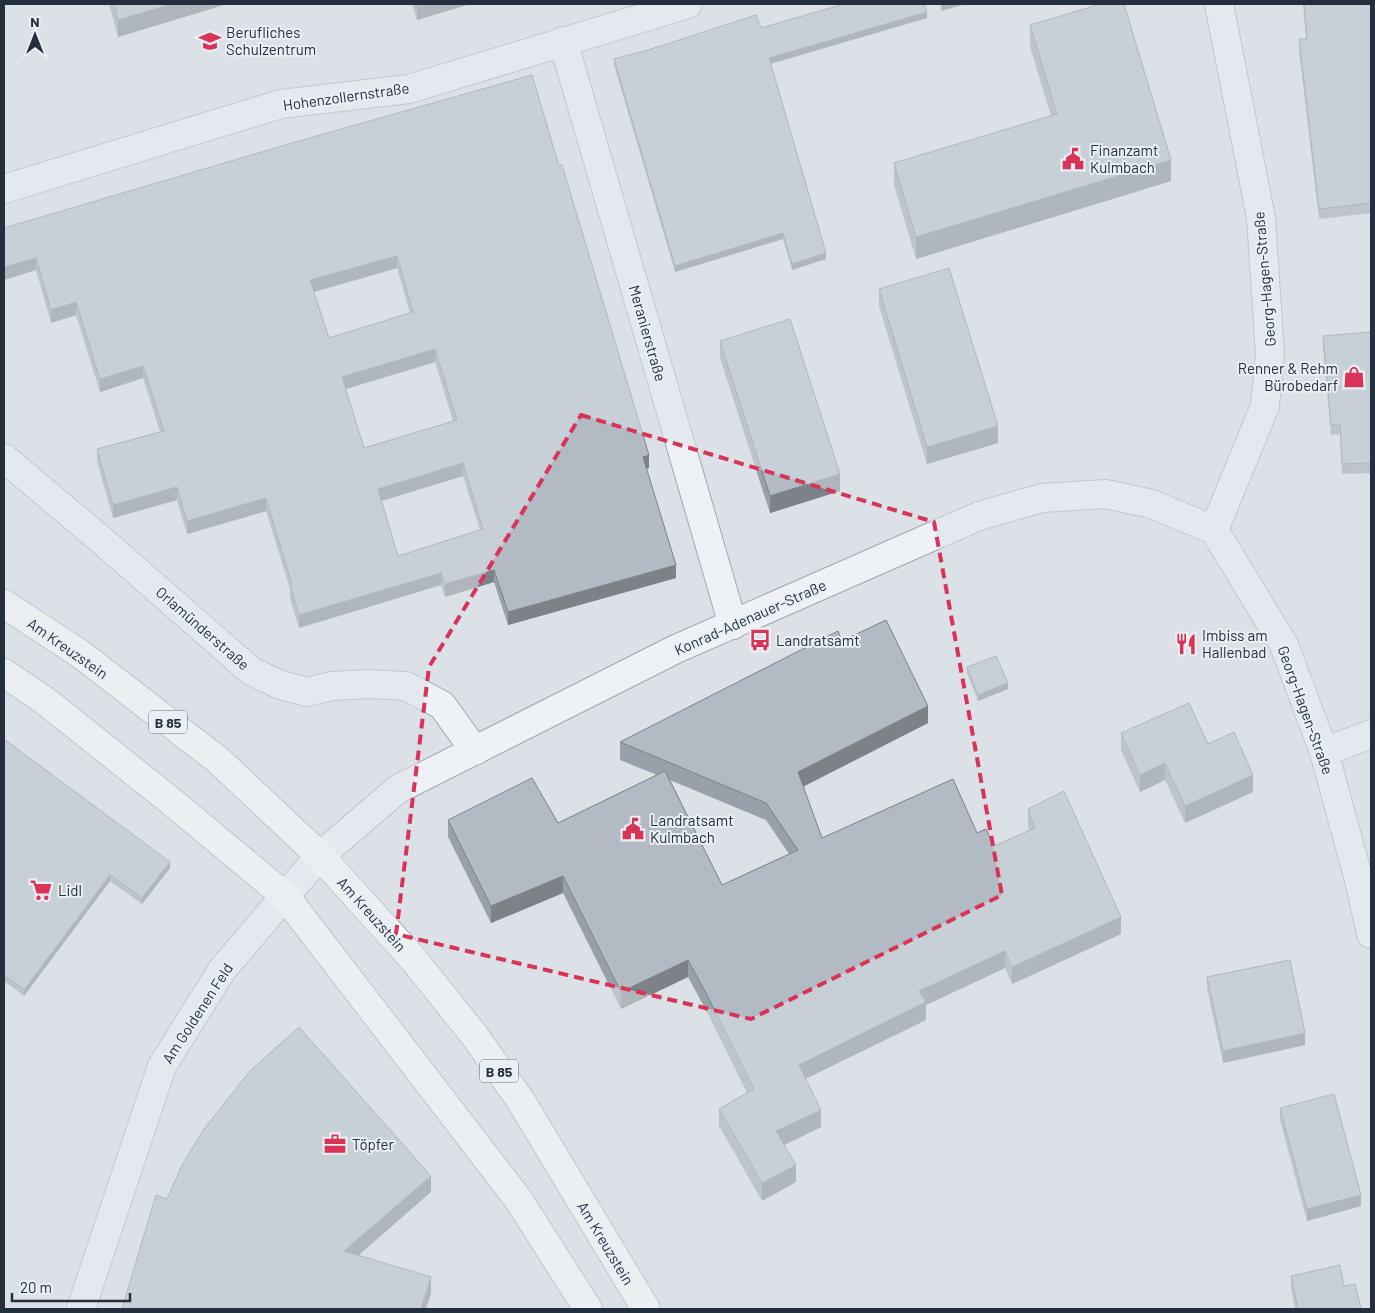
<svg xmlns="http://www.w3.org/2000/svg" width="1375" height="1313" font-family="Barlow,sans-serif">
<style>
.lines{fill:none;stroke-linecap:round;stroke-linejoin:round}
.street-casing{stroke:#a0a8b1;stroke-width:30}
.primary-casing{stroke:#99a6b4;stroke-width:30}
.street{stroke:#eef1f5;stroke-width:28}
.primary{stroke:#fff;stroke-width:28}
.wall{fill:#99a0a9;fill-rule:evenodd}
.shaded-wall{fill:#7d8289}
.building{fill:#b2bac4;stroke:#7d8289;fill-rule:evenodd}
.marked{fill:none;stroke:#d93357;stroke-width:4;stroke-dasharray:10 6;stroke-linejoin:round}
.labels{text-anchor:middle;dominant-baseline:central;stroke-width:4;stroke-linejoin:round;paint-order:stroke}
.shield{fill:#eaeff5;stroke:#5f6975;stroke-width:1}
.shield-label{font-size:14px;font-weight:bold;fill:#242f3e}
.poi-label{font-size:15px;fill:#242f3e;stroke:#eaeff5;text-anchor:start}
.street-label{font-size:15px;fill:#242f3e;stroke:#eaeff5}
</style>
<rect width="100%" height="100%" fill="#dbe1e7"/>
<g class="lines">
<g class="street-casing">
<path id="street" d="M 563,41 L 733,625
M 4,189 L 281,104 L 409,89 L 688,4
M 4,458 L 99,538 L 251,671 L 278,684 L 306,692 L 332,686 L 368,684 L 406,686 L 442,705 L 475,751
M 1214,530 L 1265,406 L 1270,354 L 1261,218 L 1219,4
M 1214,530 L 1284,645 L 1324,752 L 1359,880 L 1371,934
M 1324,752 L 1371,734
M 81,1309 L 162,1066 L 222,970 L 285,896 L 320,856 L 398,789 L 676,649 L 979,516 L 1042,498 L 1105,494 L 1152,504 L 1214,530"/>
</g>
<g class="primary-casing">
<path id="primary" d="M 4,604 L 79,653 L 218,760 L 320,856 L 414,960 L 474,1035 L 521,1101 L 646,1309
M 4,673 L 44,700 L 172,802 L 285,896 L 518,1199 L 588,1309"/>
</g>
<use href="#street" class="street"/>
<use href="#primary" class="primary"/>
</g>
<path class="wall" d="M 109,4 L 227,4 L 118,37 Z
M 412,4 L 470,4 L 417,20 Z
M 1303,4 L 1371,4 L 1371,213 L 1319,219 L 1299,50 L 1299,39 L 1306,39 Z
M 927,18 L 771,64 L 826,259 L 792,270 L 783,239 L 675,272 L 614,65 L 614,59 L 761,28 Z
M 1030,25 L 1171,181 L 916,259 L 894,185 L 894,163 L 1051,116 L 1030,47 Z
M 559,166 L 649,468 L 646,469 L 676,578 L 508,625 L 494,582 L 445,597 L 441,585 L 299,628 L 290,599 L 290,589 L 266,511 L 187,534 L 177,500 L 113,518 L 97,462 L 97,449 L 160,432 L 143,378 L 100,392 L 76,315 L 51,323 L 36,270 L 4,228 ZM 397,268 L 410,313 L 329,338 L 314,292 ZM 435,362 L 453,421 L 364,448 L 346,389 ZM 463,476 L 480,530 L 398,556 L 381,501 Z
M 879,289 L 998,443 L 927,464 L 879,306 Z
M 1371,332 L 1371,473 L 1342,474 L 1340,434 L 1331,435 L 1323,346 L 1323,336 Z
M 720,341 L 840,491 L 770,513 L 720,358 Z
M 842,641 L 928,723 L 803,787 L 822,838 L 977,833 L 994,846 L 1029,830 L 1028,826 L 1028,809 L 1121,934 L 1012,984 L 1005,968 L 926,1005 L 926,1020 L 805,1079 L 821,1127 L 784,1145 L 796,1182 L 762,1201 L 719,1126 L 719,1109 L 747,1093 L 708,1014 L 688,977 L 621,1009 L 563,893 L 491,923 L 448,837 L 448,820 L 558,823 L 657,775 L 620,760 L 620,742 ZM 670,780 L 766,820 L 789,854 L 722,885 Z
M 967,667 L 1008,689 L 978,701 L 967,673 Z
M 1121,733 L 1208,744 L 1253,792 L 1185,823 L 1165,780 L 1140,792 L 1121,750 Z
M 4,739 L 170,868 L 142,904 L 110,881 L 24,996 L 4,981 Z
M 1207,977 L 1305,1045 L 1223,1063 L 1207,988 Z
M 1280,1108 L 1361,1206 L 1307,1221 L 1280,1120 Z
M 1291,1276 L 1344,1286 L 1361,1309 L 1295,1309 L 1291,1287 Z"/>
<path class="shaded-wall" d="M 172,4 L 227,4 L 118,37 L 118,20 Z
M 417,4 L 470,4 L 417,20 Z
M 944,4 L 966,4 L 941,11 L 941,5 Z
M 927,12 L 927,18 L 769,64 L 769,58 Z
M 1171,160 L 1171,181 L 916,259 L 916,237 Z
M 783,233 L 783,239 L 675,272 L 675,266 Z
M 826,253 L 826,259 L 792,270 L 792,264 Z
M 397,256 L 397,268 L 310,293 L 310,280 Z
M 36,258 L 36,270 L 4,280 L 4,267 Z
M 76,302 L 76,315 L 51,323 L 51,310 Z
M 435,349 L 435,362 L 342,390 L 342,377 Z
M 143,366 L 143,378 L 100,392 L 100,379 Z
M 998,426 L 998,443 L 927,464 L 927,447 Z
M 649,455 L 649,468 L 643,470 L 643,457 Z
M 463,463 L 463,476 L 378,502 L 378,489 Z
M 840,474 L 840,491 L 770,513 L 770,496 Z
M 177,487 L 177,500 L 113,518 L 113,505 Z
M 266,498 L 266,511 L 187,534 L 187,521 Z
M 676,565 L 676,578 L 508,625 L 508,612 Z
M 494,570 L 494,582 L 445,597 L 445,584 Z
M 441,573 L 441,585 L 299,628 L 299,615 Z
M 1008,683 L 1008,689 L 978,701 L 978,695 Z
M 928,706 L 928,723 L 798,789 L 798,772 Z
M 1165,763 L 1165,780 L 1140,792 L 1140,775 Z
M 1253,775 L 1253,792 L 1185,823 L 1185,806 Z
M 170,862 L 170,868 L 142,904 L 142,898 Z
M 110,875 L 110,881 L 24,996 L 24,990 Z
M 563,876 L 563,893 L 491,923 L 491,906 Z
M 1121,917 L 1121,934 L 1012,984 L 1012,967 Z
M 1005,951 L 1005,968 L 926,1005 L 926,1020 L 799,1082 L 799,1065 L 919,991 Z
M 688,960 L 688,977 L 621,1009 L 621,992 Z
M 1305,1033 L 1305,1045 L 1223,1063 L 1223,1051 Z
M 821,1110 L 821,1127 L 776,1149 L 776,1131 Z
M 796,1165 L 796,1182 L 762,1201 L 762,1183 Z
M 431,1176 L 431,1192 L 344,1268 L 344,1251 Z
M 1361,1195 L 1361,1206 L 1307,1221 L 1307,1209 Z
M 431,1277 L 431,1294 L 426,1309 L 421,1309 Z"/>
<path class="building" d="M 114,4 L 172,4 L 118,20 Z
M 844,4 L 924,4 L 927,12 L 769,58 L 826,253 L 792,264 L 783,233 L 675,266 L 614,59 L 648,50 L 756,15 L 761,28 Z
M 1101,4 L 1124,4 L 1171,160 L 916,237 L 894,163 L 1057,114 L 1030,25 Z
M 1304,4 L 1371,4 L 1371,203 L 1319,209 L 1299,39 L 1307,39 Z
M 532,75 L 559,166 L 562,165 L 649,455 L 643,457 L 676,565 L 508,612 L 494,570 L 445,584 L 441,573 L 299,615 L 290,586 L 292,585 L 266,498 L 187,521 L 177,487 L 113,505 L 97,449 L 164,431 L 143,366 L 100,379 L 76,302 L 51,310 L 36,258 L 4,267 L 4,228 L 299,141 ZM 397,256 L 413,312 L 329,338 L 310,280 ZM 435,349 L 457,420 L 364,448 L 342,377 ZM 463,463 L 483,529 L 398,556 L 378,489 Z
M 949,268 L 998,426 L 927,447 L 879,289 Z
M 790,319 L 840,474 L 770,496 L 720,341 Z
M 1371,332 L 1371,463 L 1342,464 L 1340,424 L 1331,425 L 1323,336 Z
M 886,620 L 928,706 L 798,772 L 822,838 L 953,779 L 977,833 L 986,829 L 994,846 L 1035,828 L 1028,809 L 1064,791 L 1121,917 L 1012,967 L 1005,951 L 919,991 L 926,1002 L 799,1065 L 821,1110 L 776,1131 L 796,1165 L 762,1183 L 719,1109 L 754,1089 L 708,997 L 688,960 L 621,992 L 563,876 L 491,906 L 448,820 L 532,778 L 558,823 L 665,771 L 722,885 L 798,850 L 766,803 L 620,742 L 838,631 L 842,641 Z
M 996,656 L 1008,683 L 978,695 L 967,667 Z
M 1189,703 L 1208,744 L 1234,732 L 1253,775 L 1185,806 L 1165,763 L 1140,775 L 1121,733 Z
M 4,739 L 170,862 L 142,898 L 110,875 L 24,990 L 4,975 Z
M 1290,960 L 1305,1033 L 1223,1051 L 1207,977 Z
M 299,1027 L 431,1176 L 344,1251 L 431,1277 L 421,1308 L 424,1309 L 122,1309 L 156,1195 L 167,1199 L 182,1165 L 204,1129 L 250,1071 Z
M 1334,1094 L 1361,1195 L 1307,1209 L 1280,1108 Z
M 1340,1265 L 1344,1286 L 1355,1284 L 1361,1309 L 1298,1309 L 1291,1276 Z"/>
<path d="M0 0H1375V1313H0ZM 581,415 L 934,522 L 1002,895 L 751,1019 L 396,934 L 429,667 Z" fill="#dbe1e7" fill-opacity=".55" fill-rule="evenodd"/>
<path class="marked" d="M 581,415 L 934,522 L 1002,895 L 751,1019 L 396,934 L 429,667 Z"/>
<defs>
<g id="school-bare" transform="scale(1.725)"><path d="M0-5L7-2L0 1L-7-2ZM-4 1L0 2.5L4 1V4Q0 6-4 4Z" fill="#d93357" stroke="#eaeff5" stroke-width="2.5" paint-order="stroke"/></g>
<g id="civic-bare" transform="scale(1.725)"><path d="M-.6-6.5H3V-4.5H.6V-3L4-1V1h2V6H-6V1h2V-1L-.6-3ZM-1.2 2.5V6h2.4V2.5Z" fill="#d93357" stroke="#eaeff5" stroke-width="2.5" paint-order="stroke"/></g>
<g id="shop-bare" transform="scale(1.725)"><path d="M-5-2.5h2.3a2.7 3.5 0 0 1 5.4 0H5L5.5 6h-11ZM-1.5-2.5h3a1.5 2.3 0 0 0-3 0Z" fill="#d93357" stroke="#eaeff5" stroke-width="2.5" paint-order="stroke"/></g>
<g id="bus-bare" transform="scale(1.725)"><path d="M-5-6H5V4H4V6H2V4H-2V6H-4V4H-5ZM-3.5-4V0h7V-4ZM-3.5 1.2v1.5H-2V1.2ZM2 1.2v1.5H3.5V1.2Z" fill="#d93357" stroke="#eaeff5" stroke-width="2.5" paint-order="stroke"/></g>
<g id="restaurant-bare" transform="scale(1.725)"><path d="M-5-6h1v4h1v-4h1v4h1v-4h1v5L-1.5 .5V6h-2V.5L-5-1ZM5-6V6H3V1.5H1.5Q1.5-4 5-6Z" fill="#d93357" stroke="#eaeff5" stroke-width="2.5" paint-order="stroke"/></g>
<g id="supermarket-bare" transform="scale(1.725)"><path d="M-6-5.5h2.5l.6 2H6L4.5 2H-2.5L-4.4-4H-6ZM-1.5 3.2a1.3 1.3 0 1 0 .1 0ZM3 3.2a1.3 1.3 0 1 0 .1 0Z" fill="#d93357" stroke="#eaeff5" stroke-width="2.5" paint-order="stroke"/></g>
<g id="office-bare" transform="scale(1.725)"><path d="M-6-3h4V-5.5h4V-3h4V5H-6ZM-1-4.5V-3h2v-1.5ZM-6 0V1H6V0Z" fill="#d93357" stroke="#eaeff5" stroke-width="2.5" paint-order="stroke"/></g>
</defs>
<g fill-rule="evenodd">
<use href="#school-bare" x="210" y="41"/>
<use href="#civic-bare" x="1073" y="159"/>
<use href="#shop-bare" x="1354" y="377"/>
<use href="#bus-bare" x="760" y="640"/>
<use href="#restaurant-bare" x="1186" y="644"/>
<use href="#civic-bare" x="633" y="829"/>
<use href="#supermarket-bare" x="41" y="890"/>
<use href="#office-bare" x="335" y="1144"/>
</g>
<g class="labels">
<g class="shield">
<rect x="149" y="710.5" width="38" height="23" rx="4"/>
<rect x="480" y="1059.5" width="38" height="23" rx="4"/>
</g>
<g class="shield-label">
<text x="168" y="722">B 85</text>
<text x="499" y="1071">B 85</text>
</g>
<g class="poi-label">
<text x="226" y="32">Berufliches<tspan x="226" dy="17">Schulzentrum</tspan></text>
<text x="1090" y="150">Finanzamt<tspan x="1090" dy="17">Kulmbach</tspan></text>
<text x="1338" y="368" text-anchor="end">Renner &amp; Rehm<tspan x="1338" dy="17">Bürobedarf</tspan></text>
<text x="1202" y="635">Imbiss am<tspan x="1202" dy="17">Hallenbad</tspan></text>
<text x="776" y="640">Landratsamt</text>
<text x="650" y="820">Landratsamt<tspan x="650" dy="17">Kulmbach</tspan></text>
<text x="58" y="890">Lidl</text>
<text x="352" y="1144">Töpfer</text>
</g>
<g class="street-label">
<text transform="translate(346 96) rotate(-8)">Hohenzollernstraße</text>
<text transform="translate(1264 279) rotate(-95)">Georg-Hagen-Straße</text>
<text transform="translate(648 333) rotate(74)">Meranierstraße</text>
<text transform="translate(750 617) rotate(-24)">Konrad-Adenauer-Straße</text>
<text transform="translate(203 628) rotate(41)">Orlamünderstraße</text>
<text transform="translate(68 648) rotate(35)">Am Kreuzstein</text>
<text transform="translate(1306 710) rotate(70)">Georg-Hagen-Straße</text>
<text transform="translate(372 914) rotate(48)">Am Kreuzstein</text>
<text transform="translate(197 1013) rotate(-57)">Am Goldenen Feld</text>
<text transform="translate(606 1243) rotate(59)">Am Kreuzstein</text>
</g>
</g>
<rect width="1375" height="1313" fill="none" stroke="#242f3e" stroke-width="10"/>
<g transform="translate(35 35)" stroke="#eaeff5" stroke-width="4" paint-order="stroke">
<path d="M0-4L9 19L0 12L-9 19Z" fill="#242f3e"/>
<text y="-8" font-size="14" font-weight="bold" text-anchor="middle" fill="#242f3e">N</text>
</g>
<path d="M12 1293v8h118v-8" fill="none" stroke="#242f3e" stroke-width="2.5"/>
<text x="20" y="1293" font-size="15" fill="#242f3e" stroke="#eaeff5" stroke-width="4" paint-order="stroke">20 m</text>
</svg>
